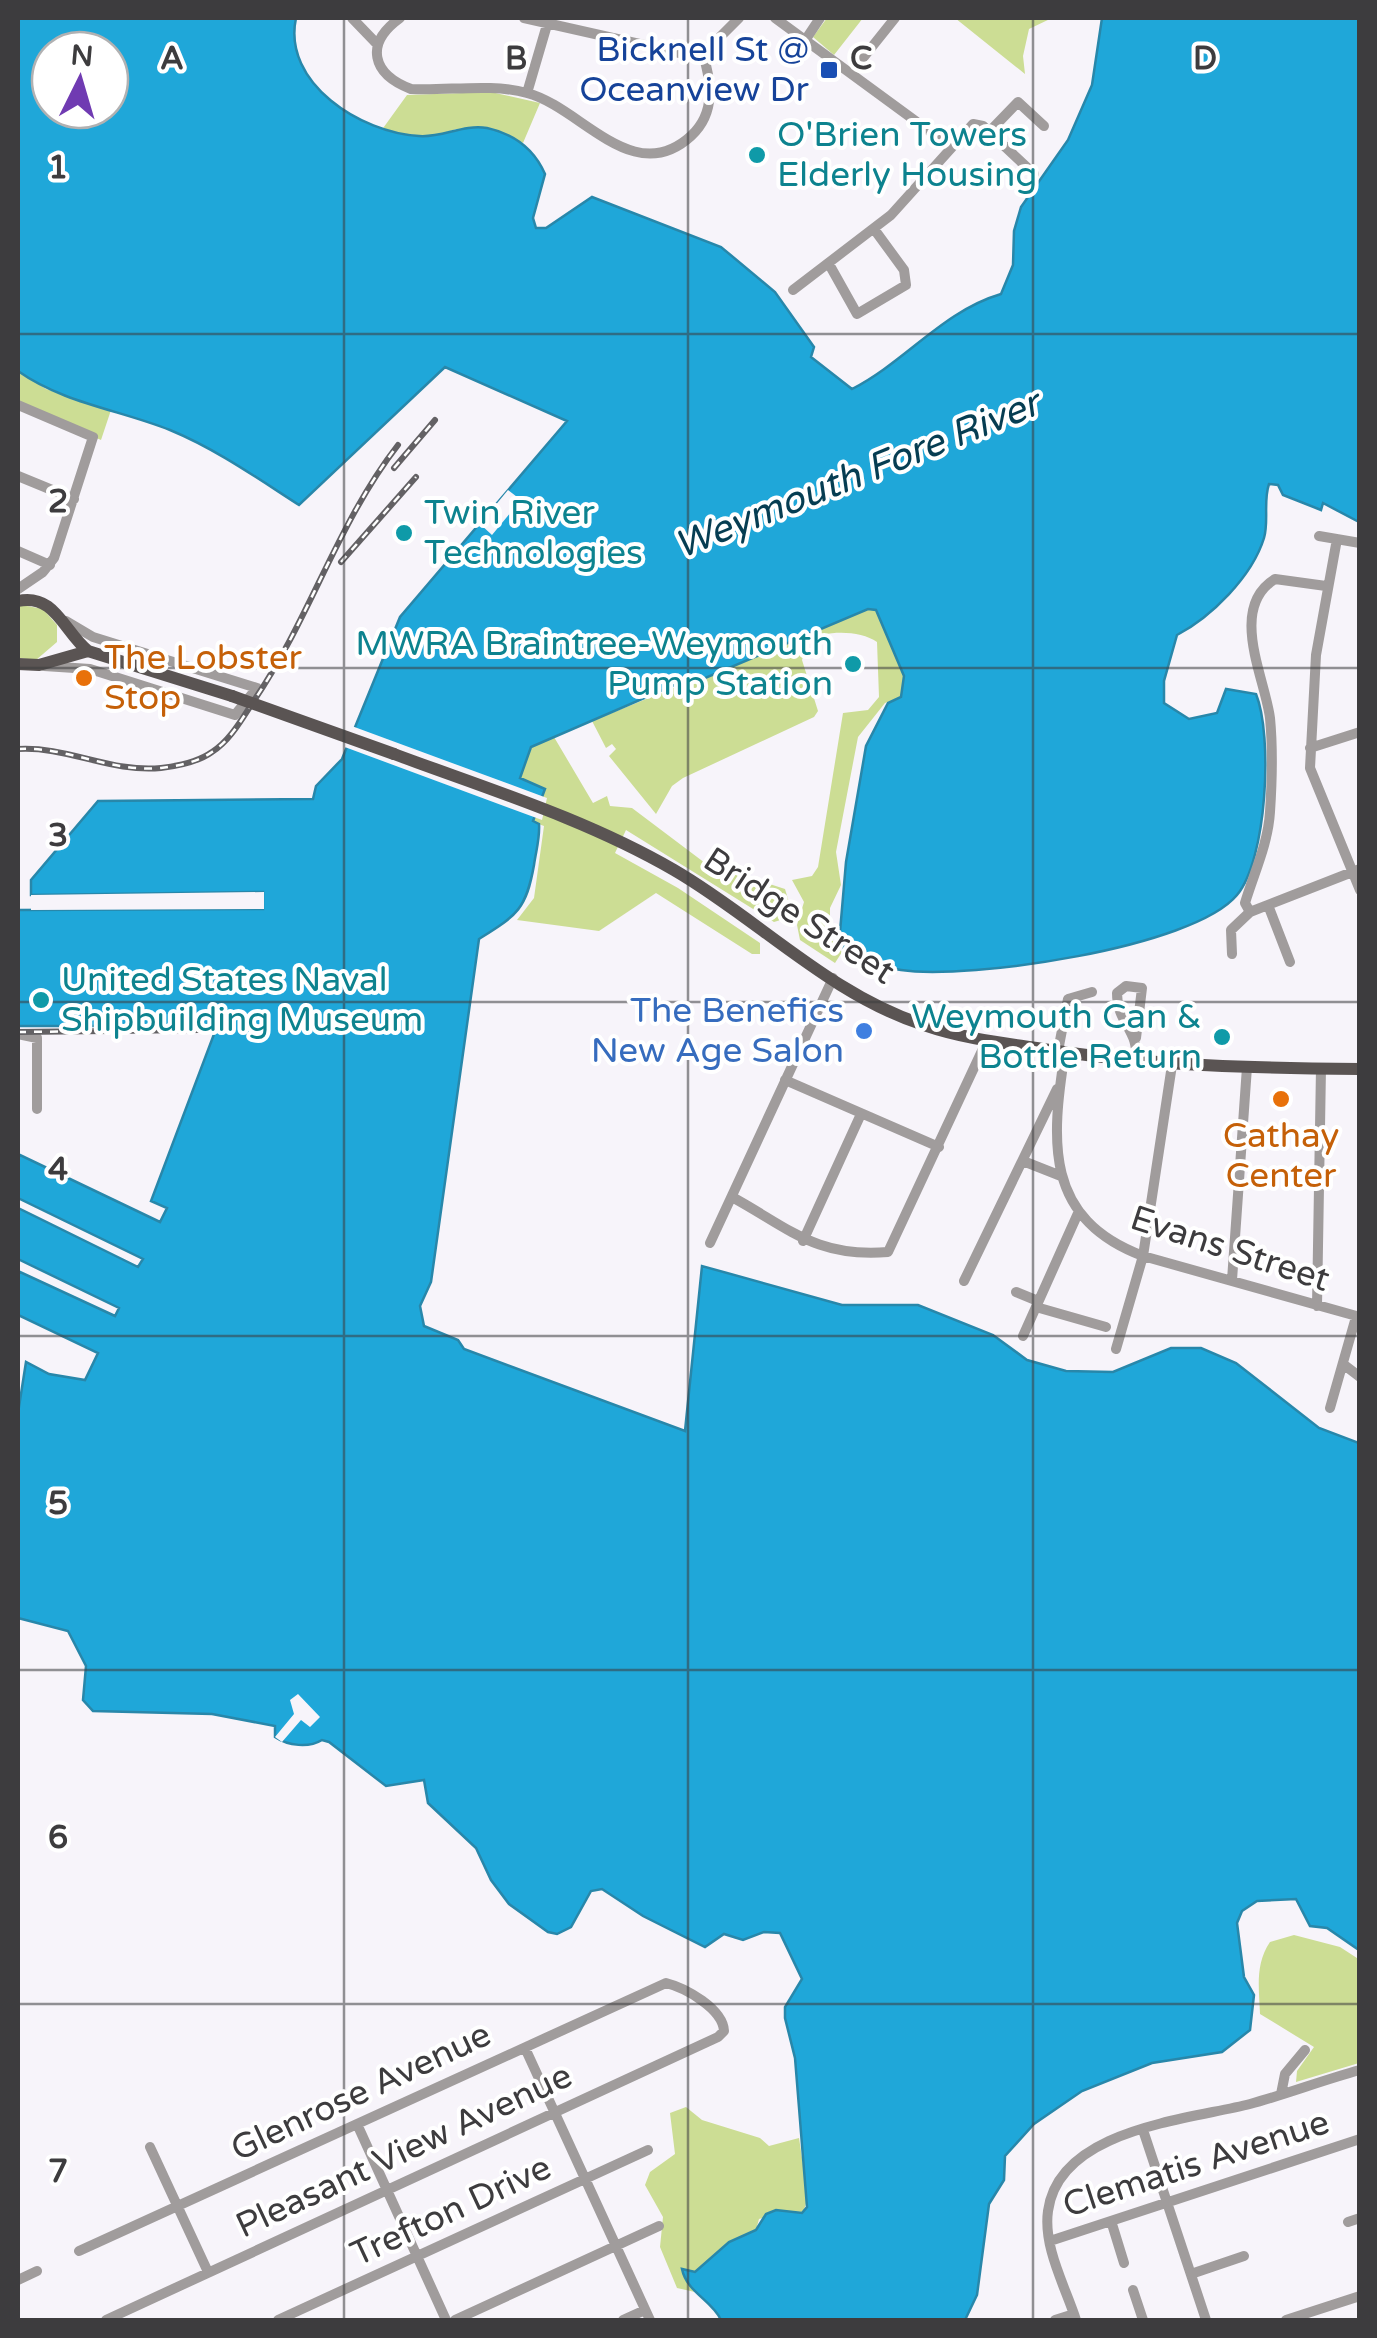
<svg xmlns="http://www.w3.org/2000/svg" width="1377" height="2338" font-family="'Varela Round',sans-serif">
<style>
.green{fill:#ccdd94}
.water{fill:#1fa7d9;stroke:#2887aa;stroke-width:2.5;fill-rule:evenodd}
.pier{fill:#f7f4fa}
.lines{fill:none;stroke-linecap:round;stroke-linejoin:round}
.minor{stroke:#a09c9c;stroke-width:10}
.major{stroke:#5a5453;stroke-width:12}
.rail-casing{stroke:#636164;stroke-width:6}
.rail{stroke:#fff;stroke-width:2.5;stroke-dasharray:8;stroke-linecap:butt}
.major-bridge{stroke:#5a5453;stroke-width:12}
.grid{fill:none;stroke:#3d3c3e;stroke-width:2.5;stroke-opacity:0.55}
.transit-dot{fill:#1a4fb4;stroke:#fff;stroke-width:4}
.culture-dot{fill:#0f9aa8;stroke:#fff;stroke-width:4}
.food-dot{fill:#e8710a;stroke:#fff;stroke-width:4}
.shop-dot{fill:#3f7fe0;stroke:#fff;stroke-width:4}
.labels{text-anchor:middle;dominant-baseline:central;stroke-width:8;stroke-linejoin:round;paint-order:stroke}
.transit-label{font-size:35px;fill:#164399;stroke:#fff;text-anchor:end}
.culture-label{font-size:35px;fill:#0d838f;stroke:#fff;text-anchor:start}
.food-label{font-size:35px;fill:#c56008;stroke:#fff;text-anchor:start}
.street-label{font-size:35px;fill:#3d3c3e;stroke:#fff}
.shop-label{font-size:35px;fill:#366cbe;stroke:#fff;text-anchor:end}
.water-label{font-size:38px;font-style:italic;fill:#063d52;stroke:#fff}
.grid-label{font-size:32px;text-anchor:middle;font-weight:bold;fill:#3d3c3e;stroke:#fff;stroke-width:8;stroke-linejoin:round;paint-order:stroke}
</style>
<rect width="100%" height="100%" fill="#f7f4fa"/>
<path class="green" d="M 827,18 L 863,18 L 834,55 L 813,37 Z
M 955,18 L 1052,18 L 1029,29 L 1023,56 L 1025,74 Z
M 491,92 L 540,103 L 523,143 L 506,134 L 456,129 L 432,137 L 381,131 L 407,95 Z
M 18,371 L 46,389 L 111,410 L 101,440 L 18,405 Z
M 22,605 L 43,609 L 57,625 L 57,642 L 36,660 L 18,658 L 18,606 Z
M 868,609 L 876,610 L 904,676 L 901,697 L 885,703 L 858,737 L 836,852 L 841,885 L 830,908 L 830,938 L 842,952 L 835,963 L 800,940 L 797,925 L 804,902 L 792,880 L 812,876 L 818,867 L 843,713 L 868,710 L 879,697 L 877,642 C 860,630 826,630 808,640 L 802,660 L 818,711 L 814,717 L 683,778 L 672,786 L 656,814 L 609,756 L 616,749 L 612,744 L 606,748 L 592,721 Z
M 554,737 L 593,803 L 607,796 L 610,806 L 632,808 L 705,863 L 785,889 L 791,909 L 787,918 L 774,922 L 626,830 L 615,853 L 678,888 L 760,943 L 760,954 L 752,954 L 656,893 L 599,931 L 517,920 L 534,898 L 544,826 L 533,822 L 545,789 L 520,779 L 531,747 Z
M 1294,1935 L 1340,1947 L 1360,1960 L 1359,2063 L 1296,2082 L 1297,2071 L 1314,2047 L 1260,2014 C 1259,1988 1255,1964 1270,1942 Z
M 686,2107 L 702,2120 L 760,2138 L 769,2146 L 799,2138 L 808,2197 L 803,2213 L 787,2211 L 759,2219 L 756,2230 L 729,2242 L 695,2272 L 684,2270 L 695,2292 L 677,2288 L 660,2247 L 663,2217 L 645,2185 L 650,2172 L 675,2154 L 670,2113 Z"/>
<path class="water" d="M 18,18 L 296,18 C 282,83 361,133 419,136 C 442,138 463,124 487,128 C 514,134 534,149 545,174 L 533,218 L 536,228 L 546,228 L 592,197 L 721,247 L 775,292 L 814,347 L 811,357 L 852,389 C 905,362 943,311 1001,294 L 1013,265 L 1014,231 L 1021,207 L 1068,140 L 1092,85 L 1102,18 L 1359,18 L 1359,522 L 1323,503 L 1321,510 L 1283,495 L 1278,485 L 1269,484 C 1263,501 1269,521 1264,538 C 1252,577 1211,617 1177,635 L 1164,681 L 1164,703 L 1189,719 L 1217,713 L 1226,689 L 1256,694 C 1273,736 1267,859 1237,895 C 1193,948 969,980 901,970 C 881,967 863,958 844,949 L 840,932 L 846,862 L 866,746 L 888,703 L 901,697 L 904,676 L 876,610 L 868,609 L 703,679 L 695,676 L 531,747 L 520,778 L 545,789 L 533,821 L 539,824 C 540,839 536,850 534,865 C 526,910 517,915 479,939 L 431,1282 L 420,1306 L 424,1326 L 458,1340 L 464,1349 L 685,1431 L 702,1266 L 842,1305 L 918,1305 L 993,1335 L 1027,1360 L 1066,1371 L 1113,1372 L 1171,1348 L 1201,1348 L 1236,1363 L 1319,1428 L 1359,1443 L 1359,1950 L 1327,1928 L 1310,1926 L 1296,1899 L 1257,1901 L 1242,1911 L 1237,1923 L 1244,1977 L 1254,1995 L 1250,2030 L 1222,2052 L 1152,2063 L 1082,2091 L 1034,2124 L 1005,2156 L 1004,2180 L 989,2204 L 977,2295 L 965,2320 L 721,2320 C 712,2300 687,2293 682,2269 L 695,2272 L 729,2242 L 756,2230 L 766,2214 L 776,2210 L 802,2213 L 807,2207 L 795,2058 L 785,2018 L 785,2007 L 802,1979 L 780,1933 L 764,1932 L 743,1940 L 724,1934 L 705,1947 L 643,1916 L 602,1889 L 591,1891 L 571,1927 L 557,1934 L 548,1932 L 509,1904 L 491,1880 L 476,1848 L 428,1803 L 424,1780 L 386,1786 L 329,1742 L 322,1740 C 309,1748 288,1746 275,1737 L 275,1726 L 212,1714 L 93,1711 L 83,1700 L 86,1666 L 68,1631 L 18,1618 L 18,1413 L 26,1362 L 49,1374 L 85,1380 L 98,1353 L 18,1315 L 18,1271 L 115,1316 L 119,1308 L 18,1259 L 18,1208 L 138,1267 L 143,1259 L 18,1198 L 18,1154 L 160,1222 L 167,1208 L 151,1201 L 222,1013 L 213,1011 L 207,1026 L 18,1026 L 18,910 L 263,909 L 263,892 L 31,895 L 31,880 L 98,801 L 313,799 L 316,786 L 342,759 L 400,617 L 567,421 L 445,367 L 299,505 C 257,478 216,449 170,430 C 120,410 63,403 18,371 ZM 50,50 L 110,50 L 110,110 L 50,110 Z"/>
<path class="pier" d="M 508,490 L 521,500 L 492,535 L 480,524 Z
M 349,725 L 547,798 L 542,820 L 342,746 Z
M 264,892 L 264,909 L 31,910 L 31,905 L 259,904 L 259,897 L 31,900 L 31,895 Z
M 298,1694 L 320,1717 L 310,1727 L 301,1720 L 282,1742 L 275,1737 L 294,1714 L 290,1700 Z"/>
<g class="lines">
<path class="minor" d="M 352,18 L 377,44
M 400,18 C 364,44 372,74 411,89 C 448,91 491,83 527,93 C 581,107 633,189 691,136 C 717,112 711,80 702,50
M 524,18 L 684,54 L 711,46 L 739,18
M 775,18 L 951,147
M 806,39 L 820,18
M 851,73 L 895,18
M 527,93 L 549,18
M 989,132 L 1018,102 L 1044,126
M 829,264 L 857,314 L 906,285 L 904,270 L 874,229
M 793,290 L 891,215 L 973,124 L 983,126 L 1034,174
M 18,405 L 93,437 L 54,558 L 43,572 L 18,589
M 18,476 L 74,499
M 1319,536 L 1360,543
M 1337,539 L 1316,655 L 1310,768 L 1360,890
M 18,551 L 50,565
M 44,666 L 90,669 L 235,715 L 257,688 L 93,637 L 66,621
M 1310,748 L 1360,732
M 1268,905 L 1290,962
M 1250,912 L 1245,903 C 1254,873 1268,844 1270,812 C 1272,782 1273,749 1270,718 C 1265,678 1228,608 1275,579 L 1326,586
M 1232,954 L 1231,930 L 1250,912 L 1360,869
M 18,1034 L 37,1038 L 37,1109
M 1058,1051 L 1068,999 L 1092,992
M 1065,1052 C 1051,1141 1044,1219 1143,1256 L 1360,1317
M 1136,1063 C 1140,1029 1117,1025 1117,993 L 1126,986 L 1142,988 L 1136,1038
M 785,1080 L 939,1147
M 1023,1161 L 1061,1176
M 732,1197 C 789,1228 816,1258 888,1252 L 987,1040
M 803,1241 L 861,1114
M 710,1243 L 833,978
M 1232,1280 L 1247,1067
M 964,1281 L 1057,1089
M 1016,1292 L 1038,1301
M 1317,1306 L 1321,1068
M 1036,1307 L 1106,1327
M 1023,1336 L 1079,1211
M 1116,1349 L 1143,1256 L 1172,1065
M 1343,1364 L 1360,1377
M 1330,1408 L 1356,1317
M 525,2048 L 650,2320
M 1281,2094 L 1285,2074 L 1305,2050
M 357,2124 L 446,2320
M 1143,2130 L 1206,2320
M 150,2147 L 208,2272
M 1348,2222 L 1360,2218
M 1112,2224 L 1124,2263
M 1050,2241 L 1360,2139
M 79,2251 L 666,1983 C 686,1988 723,2009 724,2031 L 718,2037 L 106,2320
M 1191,2274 L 1244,2256
M 18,2280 L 37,2271
M 1133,2290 L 1143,2320
M 278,2320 L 648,2150
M 455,2320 L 659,2226
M 623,2320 L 645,2310
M 1055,2320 L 1074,2314
M 1076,2320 C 1065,2286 1043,2247 1048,2211 C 1059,2129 1187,2120 1250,2104 C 1287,2094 1323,2080 1360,2070
M 1286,2320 L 1360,2296"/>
<path class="major" d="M 18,601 C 55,593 64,632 88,651 L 232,696
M 18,664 L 39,665 L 88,651
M 394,754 C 488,789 586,819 674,870 C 757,918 830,995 924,1025 C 967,1040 1013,1044 1057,1051 C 1158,1066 1258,1068 1360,1069"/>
<g class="rail-casing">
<path id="rail" d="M 394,468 L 435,420
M 341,562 L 416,477
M 18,749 C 67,746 111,773 161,768 C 178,766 198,762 212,752 C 231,740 243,717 255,699 C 310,618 338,522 398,445
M 18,1032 L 199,1030"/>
</g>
<use href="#rail" class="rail"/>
<path class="major-bridge" d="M 232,696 L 394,754"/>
</g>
<path class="grid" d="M 344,18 L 344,2320M 688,18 L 688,2320M 1033,18 L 1033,2320M 18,334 L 1360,334M 18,668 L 1360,668M 18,1002 L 1360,1002M 18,1336 L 1360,1336M 18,1670 L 1360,1670M 18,2004 L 1360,2004"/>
<rect class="transit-dot" x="819" y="60" width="20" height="20" rx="5"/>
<g class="culture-dot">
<circle cx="757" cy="155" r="10"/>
<circle cx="404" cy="533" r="10"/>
<circle cx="853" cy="664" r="10"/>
<circle cx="41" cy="1000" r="10"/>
<circle cx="1222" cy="1037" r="10"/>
</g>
<g class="food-dot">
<circle cx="84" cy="678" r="10"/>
<circle cx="1281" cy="1099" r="10"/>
</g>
<circle class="shop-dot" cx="864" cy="1031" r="10"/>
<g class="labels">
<g class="transit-label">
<text x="809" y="50">Bicknell St @<tspan x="809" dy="40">Oceanview Dr</tspan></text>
</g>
<g class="culture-label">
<text x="777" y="135">O'Brien Towers<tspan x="777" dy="40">Elderly Housing</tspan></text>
<text x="424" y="513">Twin River<tspan x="424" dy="40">Technologies</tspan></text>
<text x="833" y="644" text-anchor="end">MWRA Braintree-Weymouth<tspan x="833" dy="40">Pump Station</tspan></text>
<text x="61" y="980">United States Naval<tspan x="61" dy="40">Shipbuilding Museum</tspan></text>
<text x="1202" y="1017" text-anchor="end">Weymouth Can &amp;<tspan x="1202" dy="40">Bottle Return</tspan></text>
</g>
<g class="food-label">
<text x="104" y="658">The Lobster<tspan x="104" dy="40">Stop</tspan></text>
<text x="1281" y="1136" text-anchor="middle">Cathay<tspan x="1281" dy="40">Center</tspan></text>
</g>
<g class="street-label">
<text transform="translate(799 916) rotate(33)">Bridge Street</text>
<text transform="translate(1230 1249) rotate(18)">Evans Street</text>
<text transform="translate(361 2092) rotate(-25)">Glenrose Avenue</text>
<text transform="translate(404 2151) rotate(-25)">Pleasant View Avenue</text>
<text transform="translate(1196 2164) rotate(-18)">Clematis Avenue</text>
<text transform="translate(451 2211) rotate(-25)">Trefton Drive</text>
</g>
<g class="shop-label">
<text x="844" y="1011">The Benefics<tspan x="844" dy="40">New Age Salon</tspan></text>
</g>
<g class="water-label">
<text transform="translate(857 475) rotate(-22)">Weymouth Fore River</text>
</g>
</g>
<g class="grid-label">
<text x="172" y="69">A</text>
<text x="516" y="69">B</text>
<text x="861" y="69">C</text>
<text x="1205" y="69">D</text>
<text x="58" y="178">1</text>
<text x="58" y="512">2</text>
<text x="58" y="846">3</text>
<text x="58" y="1180">4</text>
<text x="58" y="1514">5</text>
<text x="58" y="1848">6</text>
<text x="58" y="2182">7</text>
</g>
<rect width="1377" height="2338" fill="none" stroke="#3d3c3e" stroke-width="40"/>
<g transform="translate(80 80) rotate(5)"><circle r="48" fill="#ffffff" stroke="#b1b1b2" stroke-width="2.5"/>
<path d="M0-8L18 38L0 25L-18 38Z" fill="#703bb2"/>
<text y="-15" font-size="28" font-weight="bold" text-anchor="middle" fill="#3d3c3e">N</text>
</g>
</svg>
